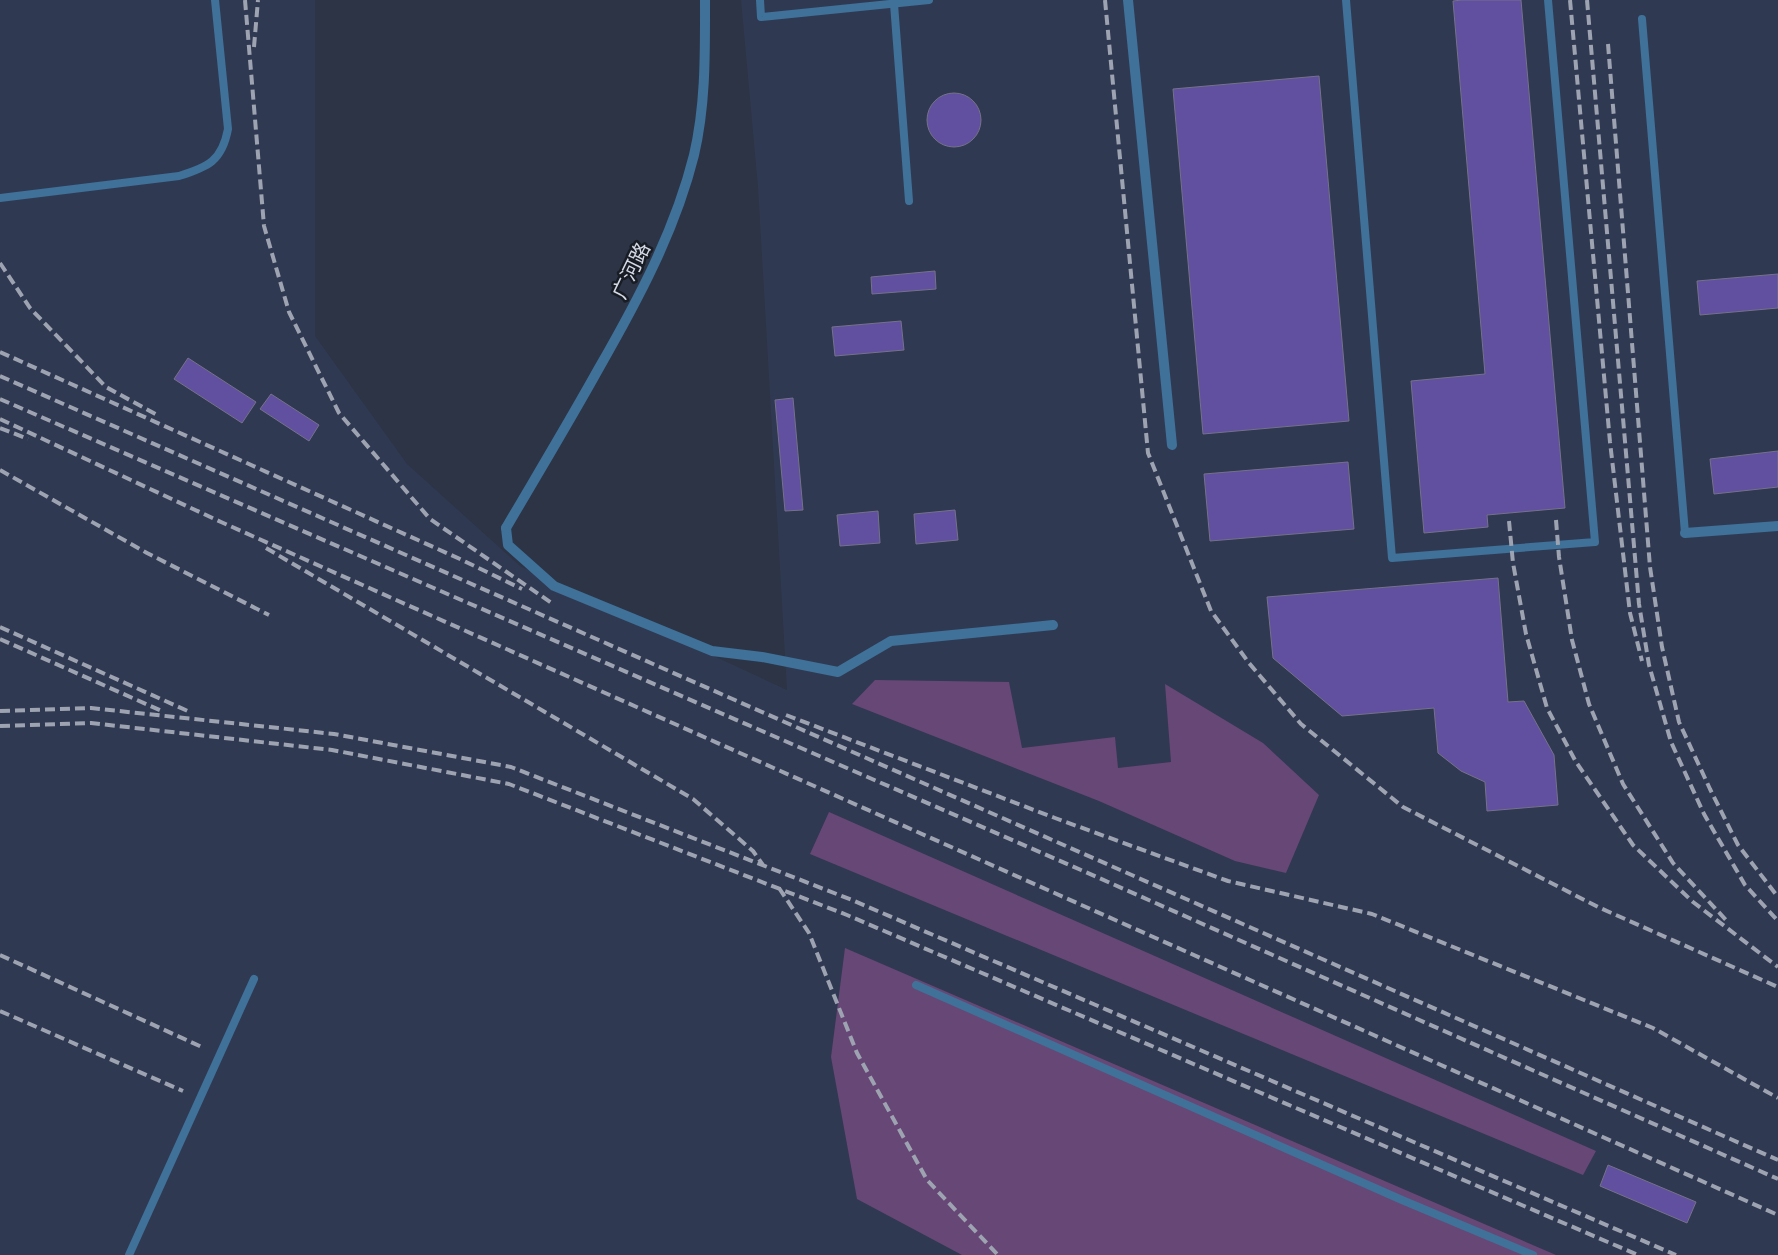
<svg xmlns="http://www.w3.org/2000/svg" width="1778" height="1255" font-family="'Alegreya Sans','Noto Sans SC',sans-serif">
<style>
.built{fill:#303952}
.green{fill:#674775}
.building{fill:#614fa0;stroke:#757289}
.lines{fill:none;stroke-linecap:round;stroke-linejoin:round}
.service{stroke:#3f7199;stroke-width:8}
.minor{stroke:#3f7199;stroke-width:10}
.tertiary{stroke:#3f7199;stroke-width:10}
.rail{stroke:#9da3b1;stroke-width:4;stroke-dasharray:10 5;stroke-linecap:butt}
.labels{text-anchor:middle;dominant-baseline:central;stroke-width:5;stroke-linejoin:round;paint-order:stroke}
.street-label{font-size:20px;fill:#d4d9e5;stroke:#181c24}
</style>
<rect width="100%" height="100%" fill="#2c3446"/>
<path class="built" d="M 0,0 L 315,0 L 315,336 L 407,464 L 520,566 L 787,690 L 758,187 L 741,0 L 1778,0 L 1778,1255 L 0,1255 Z"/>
<path class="green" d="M 875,680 L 1009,682 L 1022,748 L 1115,737 L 1118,768 L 1171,762 L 1165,684 L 1263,743 L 1319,795 L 1286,873 L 1235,861 L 1099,801 L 852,704 Z
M 829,812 L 1596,1151 L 1583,1175 L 810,854 Z
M 845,948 L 1556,1255 L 962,1255 L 857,1199 L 831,1057 Z"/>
<path class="building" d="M 1462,0 L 1521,0 L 1565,508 L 1487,515 L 1488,527 L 1424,533 L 1411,381 L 1485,374 L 1453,1 Z
M 1319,76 L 1349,421 L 1203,434 L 1173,89 Z
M927 120a27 27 0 1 1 54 0a27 27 0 1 1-54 0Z
M 935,271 L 936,289 L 872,294 L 871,277 Z
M 1778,274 L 1778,308 L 1700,315 L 1697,281 Z
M 901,321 L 904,350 L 835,356 L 832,327 Z
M 188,358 L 256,402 L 242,423 L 174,379 Z
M 271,394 L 319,425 L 309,441 L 260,409 Z
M 793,398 L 803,510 L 785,511 L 775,400 Z
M 1778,451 L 1778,487 L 1714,494 L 1710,459 Z
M 1348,462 L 1354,529 L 1210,541 L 1204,474 Z
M 955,510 L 958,540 L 916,544 L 914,514 Z
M 878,511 L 880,543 L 840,546 L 837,515 Z
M 1498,578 L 1508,702 L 1524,701 L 1554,755 L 1558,805 L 1487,811 L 1485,782 L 1461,771 L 1438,753 L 1434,708 L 1342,716 L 1273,658 L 1267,597 Z
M 1608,1165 L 1696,1202 L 1687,1223 L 1600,1186 Z"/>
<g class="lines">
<path class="service" d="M 760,0 L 761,17 L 929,0
M 1346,0 L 1392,558 L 1595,542 L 1548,0
M 894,4 L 909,201
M 1642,19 L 1685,533
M 0,198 L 179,176 C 208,167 222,161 228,129 L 215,0
M 916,985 L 1402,1200 L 1533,1255
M 129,1255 L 254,979"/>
<path class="minor" d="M 1128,0 L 1172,445
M 506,528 L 508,545 L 554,586 L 712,651 L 762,657 L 838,672 L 891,641 L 1053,625
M 1685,533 L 1778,526"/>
<path class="tertiary" d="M 506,528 C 537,475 569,422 599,368 C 638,300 675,231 694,155 C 706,104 705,51 705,0"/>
<path class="rail" d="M 245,0 L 264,226 L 289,312 L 339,413 L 430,519 L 553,604
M 1105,0 L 1148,453 L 1211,611 L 1249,663 L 1301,724 L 1403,807 L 1598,907 L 1778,987
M 1570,0 L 1610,442 L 1630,613 L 1642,661
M 1587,0 L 1639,604 L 1649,665 L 1671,742 L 1704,814 L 1745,885 L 1778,921
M 1608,44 L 1650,567 L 1662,647 L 1679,722 L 1710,789 L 1738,845 L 1778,897
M 254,47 L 258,0
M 0,263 L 30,308 L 106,387 L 159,416
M 0,352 L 460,559 L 522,589
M 0,376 L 1778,1160
M 0,399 L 1081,870 L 1778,1179
M 0,419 L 221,522 L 1778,1215
M 0,428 L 28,439
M 0,470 L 147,553 L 269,615
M 1556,520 L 1559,557 L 1572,640 L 1589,704 L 1623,784 L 1673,863 L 1726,920
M 1509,521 L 1513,563 L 1526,634 L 1547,708 L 1576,762 L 1633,845 L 1693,902 L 1778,967
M 266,548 L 693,799 L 753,851 L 763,865
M 0,627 L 190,712
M 0,639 L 164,712
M 0,711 L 91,708 L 334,734 L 511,767 L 852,900 L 1676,1255
M 786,715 L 1055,818 L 1228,881 L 1372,914 L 1653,1028 L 1778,1098
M 0,726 L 91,723 L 332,750 L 509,784 L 847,915 L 1638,1255
M 779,888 L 809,933 L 857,1053 L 927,1180 L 998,1255
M 0,955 L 204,1048
M 0,1011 L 183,1091"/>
</g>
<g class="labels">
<g class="street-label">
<text transform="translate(632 271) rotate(-64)">广河路</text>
</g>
</g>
</svg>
